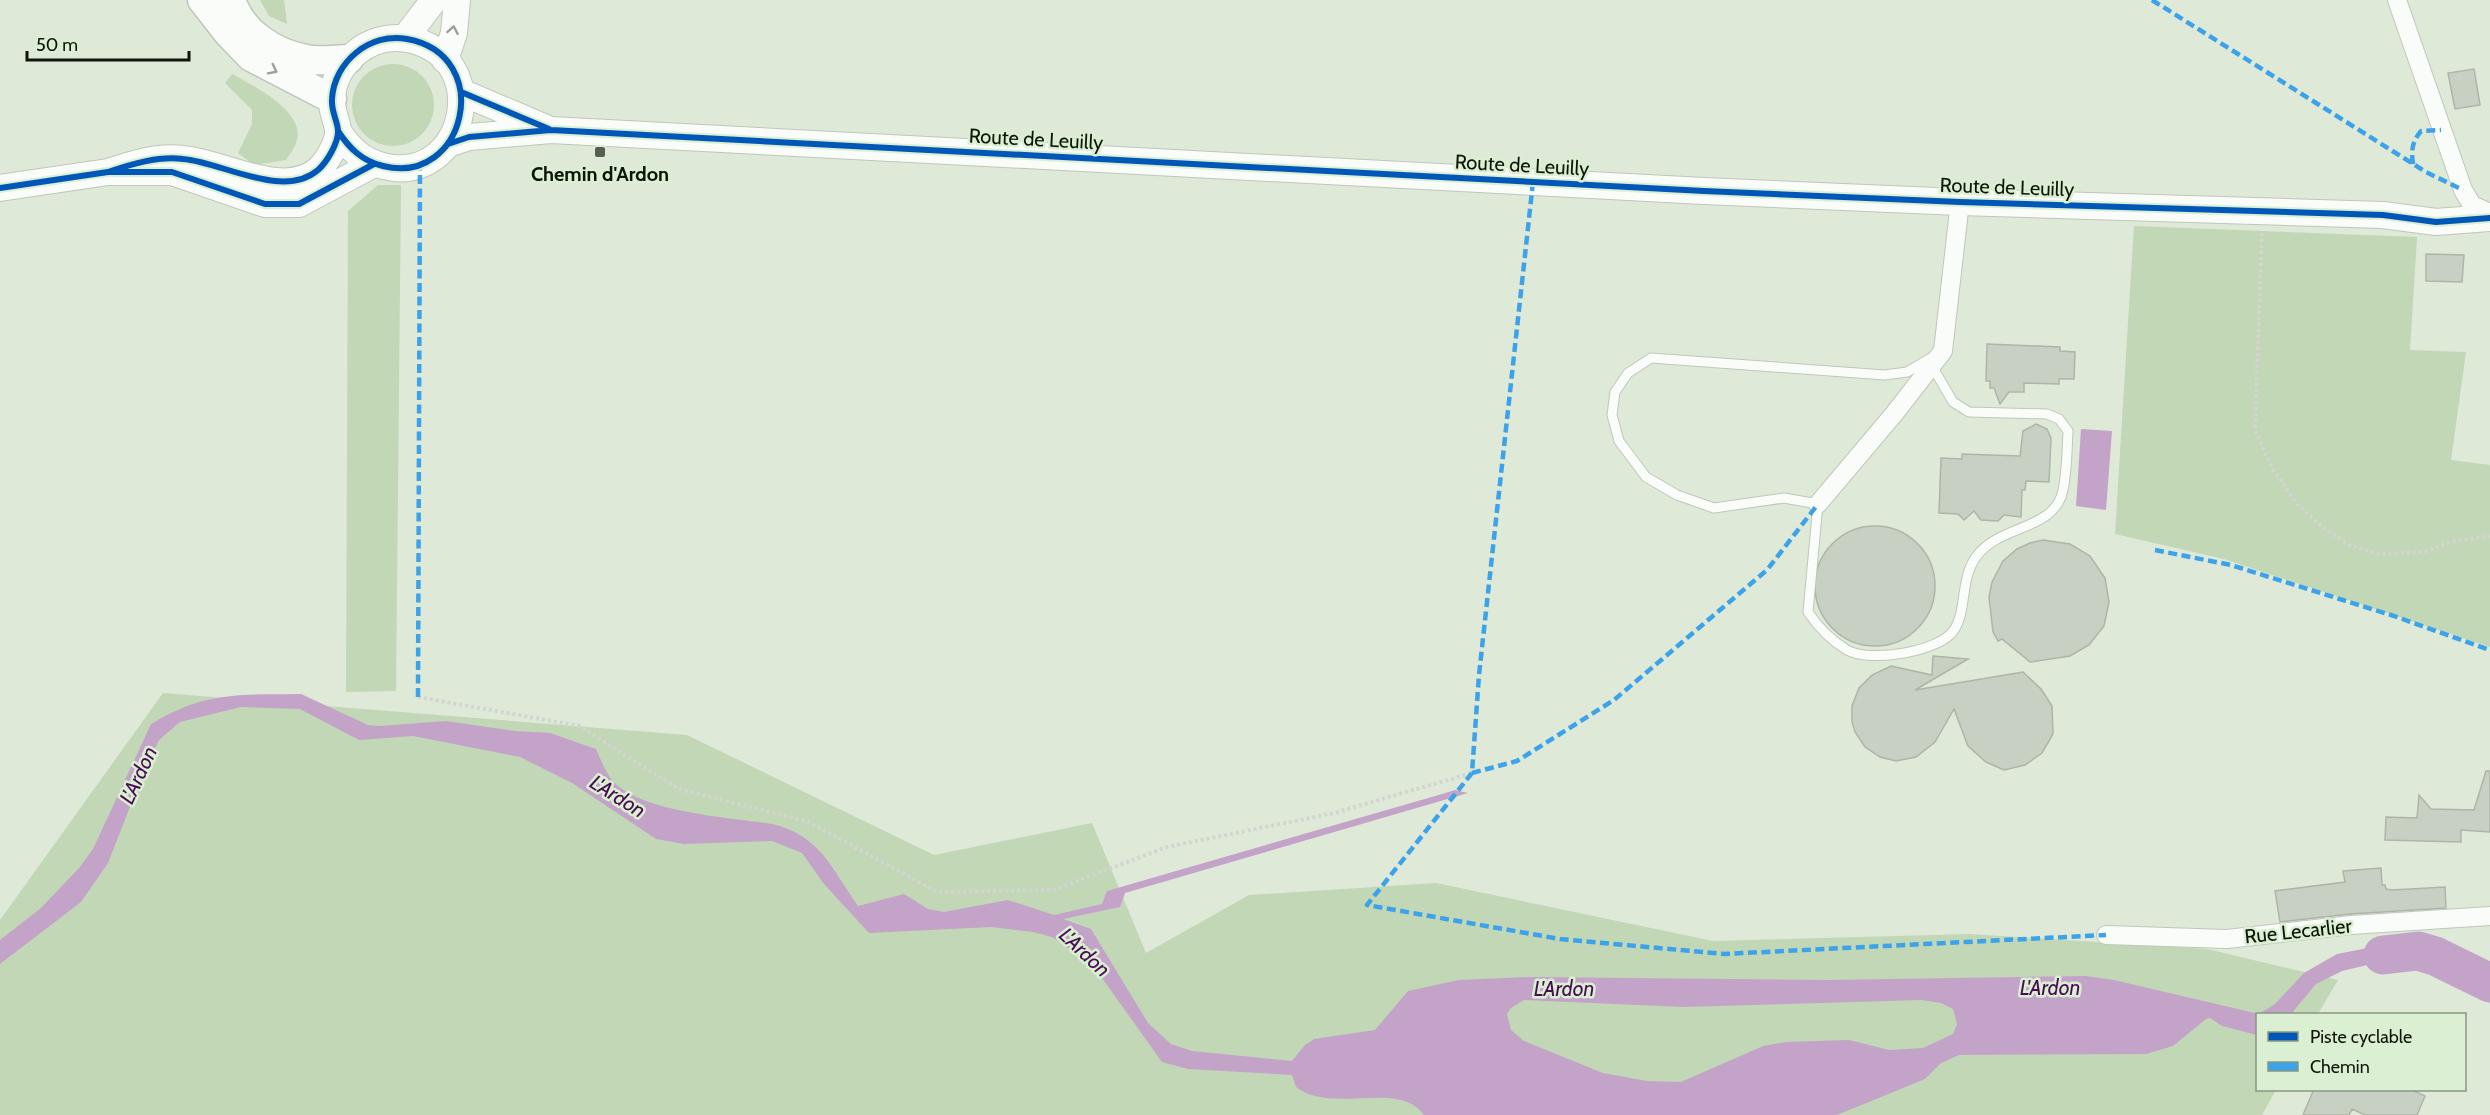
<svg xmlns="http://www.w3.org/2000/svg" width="2490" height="1115" font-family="Cabin,sans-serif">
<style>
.green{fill:#c1d7b6}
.water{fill:#c3a4c8;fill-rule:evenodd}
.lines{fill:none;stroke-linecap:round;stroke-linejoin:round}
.river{stroke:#c3a4c8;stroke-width:39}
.building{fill:#c7d0c2;stroke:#adb5a9;stroke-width:1.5}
.lane-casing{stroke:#bfc7ba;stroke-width:11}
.street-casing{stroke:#bfc7ba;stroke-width:20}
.secondary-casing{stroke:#bfc7ba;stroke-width:28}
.primary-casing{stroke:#bfc7ba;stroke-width:31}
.path{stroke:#d2d5d0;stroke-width:4;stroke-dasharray:3 3;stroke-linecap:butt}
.lane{stroke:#fafcf9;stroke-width:9}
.street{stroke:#fafcf9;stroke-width:18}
.secondary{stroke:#fafcf9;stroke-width:26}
.primary{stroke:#fafcf9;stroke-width:28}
.quiet{stroke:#3ca2e9;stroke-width:4.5;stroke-dasharray:9 4.5;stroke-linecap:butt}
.cycleway-casing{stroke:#dbefd2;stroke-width:10}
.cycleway{stroke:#0057b8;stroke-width:6}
.oneway{stroke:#9b9f99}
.poi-dot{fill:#565f51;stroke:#dbefd2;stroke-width:2}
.labels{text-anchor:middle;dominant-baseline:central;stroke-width:5;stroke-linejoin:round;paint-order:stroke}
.street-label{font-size:20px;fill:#0d1409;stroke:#dbefd2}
.poi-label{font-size:20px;font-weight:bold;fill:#0d1409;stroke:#dbefd2}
.water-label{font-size:21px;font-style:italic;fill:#490b54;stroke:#dbefd2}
</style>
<rect width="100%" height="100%" fill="#dee9d8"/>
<path class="green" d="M 260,0 L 284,0 L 287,24 L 269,16 Z
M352 105a41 41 0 1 1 82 0a41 41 0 1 1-82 0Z
M 232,74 C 253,86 308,112 296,143 C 294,149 289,155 286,160 L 254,165 L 238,153 L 252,124 L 252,110 L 225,83 Z
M 378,185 L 401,185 L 396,691 L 346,692 L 348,211 Z
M 2134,226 L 2417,237 L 2410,350 L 2466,352 L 2451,460 L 2490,465 L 2490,647 L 2224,559 L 2115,534 Z
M 163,693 L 687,735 L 934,855 L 1092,823 L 1146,953 L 1249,895 L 1436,883 L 1713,941 L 1969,934 L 2207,949 L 2338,980 L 2318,1014 L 2258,1014 L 2258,1090 L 2276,1090 L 2262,1115 L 0,1115 L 0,920 Z"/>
<path class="water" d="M 2081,429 L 2112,431 L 2106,510 L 2076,506 Z
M 301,694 L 368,725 L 379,726 L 446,721 L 515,731 L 550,733 L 596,749 C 601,760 605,772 613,781 C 639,812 733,818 772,824 C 820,835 832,869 858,906 L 904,894 L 928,909 L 944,912 L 1008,900 L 1054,915 L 1102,904 L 1107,891 L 1442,794 L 1455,790 L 1468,793 L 1125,893 L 1120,907 L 1063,919 L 1091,929 L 1148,1023 L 1171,1044 L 1192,1051 L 1292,1061 L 1304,1046 L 1314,1039 L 1375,1030 L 1408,991 L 1459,980 L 1528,977 L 1827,980 L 2086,976 L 2114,980 L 2259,1014 L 2275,1004 L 2304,973 L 2337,954 L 2414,939 L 2437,951 L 2431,964 L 2406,956 L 2342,971 L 2316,984 L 2291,1014 L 2258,1014 L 2257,1035 L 2222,1026 L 2210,1018 L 2206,1019 L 2173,1046 L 2146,1054 L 1959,1055 L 1941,1063 L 1925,1079 L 1837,1115 L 1424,1115 C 1399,1079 1332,1115 1296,1087 L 1292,1075 L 1188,1069 L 1162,1062 L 1092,964 L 1052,937 L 1033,932 L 991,927 L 869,933 L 824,884 L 802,853 L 772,841 L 684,844 L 656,839 L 572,783 L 520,757 L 413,736 L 359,740 L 300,709 L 241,707 L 180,722 L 159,740 L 142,776 L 108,863 L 81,902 L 0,964 L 0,940 L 41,908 L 79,868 L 93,849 L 151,724 C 206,691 240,695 301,694 ZM 1524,1000 L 1683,1007 L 1921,1000 L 1941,1003 L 1953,1009 L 1957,1024 L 1953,1034 L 1923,1048 L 1889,1050 L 1849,1040 L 1786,1042 L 1763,1046 L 1681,1082 L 1647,1081 L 1603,1073 L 1524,1041 L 1511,1030 L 1507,1014 L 1511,1008 Z
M 2450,955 L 2490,972 L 2490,991 L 2444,969 Z"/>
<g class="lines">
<path class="river" d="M 2383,955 L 2418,951 L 2435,956 L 2490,983"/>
</g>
<path class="building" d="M 2474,69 L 2480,105 L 2455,109 L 2448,73 Z
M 2426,254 L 2464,255 L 2462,282 L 2426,281 Z
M 1987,344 L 2060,347 L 2060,351 L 2075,352 L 2074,379 L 2059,379 L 2059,384 L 2024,383 L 2024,392 L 2009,392 L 2000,404 L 1994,388 L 1990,388 L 1990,381 L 1986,381 Z
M 2036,424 L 2047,429 L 2051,438 L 2049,482 L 2026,481 L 2025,490 L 2022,490 L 2021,517 L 2004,515 L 1998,521 L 1981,520 L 1974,511 L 1964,520 L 1958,514 L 1939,513 L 1941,458 L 1962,459 L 1962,454 L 2020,456 L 2023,431 Z
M1815 586a60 60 0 1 1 120 0a60 60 0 1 1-120 0Z
M 2043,540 L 2070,544 L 2090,556 L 2105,578 L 2109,602 L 2104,626 L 2089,645 L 2070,656 L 2030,662 L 2002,639 L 1998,641 L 1993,632 L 1989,597 L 1992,582 L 2003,561 L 2017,549 L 2030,543 Z
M 1933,656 L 1968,659 L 1915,690 L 2023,672 L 2041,689 L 2052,706 L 2053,734 L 2042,753 L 2025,765 L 2004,770 L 1986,762 L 1968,746 L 1954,709 L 1935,742 L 1916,757 L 1896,761 L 1880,757 L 1865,747 L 1855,732 L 1852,722 L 1852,706 L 1859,688 L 1872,675 L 1891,666 L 1932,675 Z
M 2486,771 L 2490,771 L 2490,832 L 2461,830 L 2461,842 L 2385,840 L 2386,817 L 2417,818 L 2419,795 L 2431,809 L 2474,810 Z
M 2381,868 L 2382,885 L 2385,885 L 2386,889 L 2392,890 L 2445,887 L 2446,908 L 2350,914 L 2280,922 L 2275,891 L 2345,882 L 2343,871 Z
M 2314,1089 L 2410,1089 L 2425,1096 L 2417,1115 L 2365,1115 L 2352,1109 L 2349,1115 L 2303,1115 Z"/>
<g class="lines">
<g class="lane-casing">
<path id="lane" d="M 1931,358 L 1907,372 L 1885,375 L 1651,358 L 1628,373 L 1615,392 L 1612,415 L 1619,441 L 1646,477 L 1677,495 L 1714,508 L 1784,498 L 1818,504 L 1808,612 C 1818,627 1832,641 1847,650 C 1869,663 1940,652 1954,630 C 1967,611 1960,579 1976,557 C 1999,524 2055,531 2063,490 C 2067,471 2067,450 2068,431 L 2059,419 L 2047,414 L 1969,412 L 1953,402 L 1932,366"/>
</g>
<g class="street-casing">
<path id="street" d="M 2397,0 L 2463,190 L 2472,205 L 2490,213
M 1818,504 L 1894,414 L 1943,351 L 1960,202
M 2106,935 L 2227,939 L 2351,925 L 2490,916"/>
</g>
<g class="secondary-casing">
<path id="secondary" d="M 405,38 L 434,0
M 445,60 L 454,33 L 457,0
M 461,92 L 548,129
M 448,144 L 469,137 L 551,130 L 1704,191 L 1960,202 L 2383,215 L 2436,222 L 2490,218
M 108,172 C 132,164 157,156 183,159 C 222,162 283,200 318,170 C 327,162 339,142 338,130 C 337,120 331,111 332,99 C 334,62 370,32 407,39 C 496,55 466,187 383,166 C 362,161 349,148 338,131
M 0,188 L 108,172 L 172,172 L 265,204 L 299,204 L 374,164"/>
</g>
<g class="primary-casing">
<path id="primary" d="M 202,0 L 227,32 L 251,57 L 332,99
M 231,0 C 242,33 274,53 306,59 C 319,62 336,59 349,59"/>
</g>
<path class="path" d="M 2262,233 L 2255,430 L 2273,469 L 2297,504 L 2321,526 L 2349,545 L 2378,554 L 2424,552 L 2451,542 L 2490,536
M 418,697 L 579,726 L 679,789 L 809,822 L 937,892 L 1053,890 L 1167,847 L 1334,813 L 1472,773"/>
<use href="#lane" class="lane"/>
<use href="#street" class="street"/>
<use href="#secondary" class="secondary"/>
<use href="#primary" class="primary"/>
<path class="quiet" d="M 2152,0 L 2426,172 L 2463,190
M 2413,164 C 2411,150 2412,142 2421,131 L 2441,130
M 1533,182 L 1479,675 L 1472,773 L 1367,905 L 1560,939 L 1724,954 L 2106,935
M 2155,550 L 2231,565 L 2394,616 L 2490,650
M 418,697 L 420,164
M 1472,773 L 1517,761 L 1614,700 L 1767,570 L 1818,504"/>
<g class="cycleway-casing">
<path id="cycleway" d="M 461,92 L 549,129
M 448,144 L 469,137 L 551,130 L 1704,191 L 1960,202 L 2383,215 L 2436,222 L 2490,218
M 108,172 C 132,164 157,156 183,159 C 222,162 283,200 318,170 C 327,162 339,142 338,130 C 337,120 331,111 332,99 C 334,62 370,32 407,39 C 496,55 466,187 383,166 C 362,161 349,148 338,131
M 0,188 L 108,172 L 172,172 L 265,204 L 299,204 L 374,164"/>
</g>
<use href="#cycleway" class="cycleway"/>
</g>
<defs><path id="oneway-chevron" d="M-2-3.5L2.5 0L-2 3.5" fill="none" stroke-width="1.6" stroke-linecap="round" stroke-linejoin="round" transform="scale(1.5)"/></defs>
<g class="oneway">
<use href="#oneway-chevron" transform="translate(453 30) rotate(-80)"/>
<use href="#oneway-chevron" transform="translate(273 70) rotate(27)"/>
</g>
<rect class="poi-dot" x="594" y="146" width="12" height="12" rx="3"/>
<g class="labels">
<g class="street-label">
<text transform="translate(1036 139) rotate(3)">Route de Leuilly</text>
<text transform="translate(1522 165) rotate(3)">Route de Leuilly</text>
<text transform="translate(2007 187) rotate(2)">Route de Leuilly</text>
<text transform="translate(2298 931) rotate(-6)">Rue Lecarlier</text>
</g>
<g class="poi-label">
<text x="600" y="174">Chemin d'Ardon</text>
</g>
<g class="water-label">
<text transform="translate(138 775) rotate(-65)">L'Ardon</text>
<text transform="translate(618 796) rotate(32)">L'Ardon</text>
<text transform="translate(1085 952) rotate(43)">L'Ardon</text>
<text x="2050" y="987">L'Ardon</text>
<text x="1564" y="988">L'Ardon</text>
</g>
</g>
<rect x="2256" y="1013" width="210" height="78" fill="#dbefd2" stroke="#899782" stroke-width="1.5"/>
<rect x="2268" y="1032" width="30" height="9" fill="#0057b8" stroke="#899782" stroke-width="1.5"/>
<text x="2310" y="1043" font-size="18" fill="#0d1409">Piste cyclable</text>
<rect x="2268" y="1062" width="30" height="9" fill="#3ca2e9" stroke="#899782" stroke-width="1.5"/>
<text x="2310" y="1073" font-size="18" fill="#0d1409">Chemin</text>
<path d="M27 51v9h162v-9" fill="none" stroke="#0d1409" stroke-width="3"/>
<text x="36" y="51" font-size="18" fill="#0d1409" stroke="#dbefd2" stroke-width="4.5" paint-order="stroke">50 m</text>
</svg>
